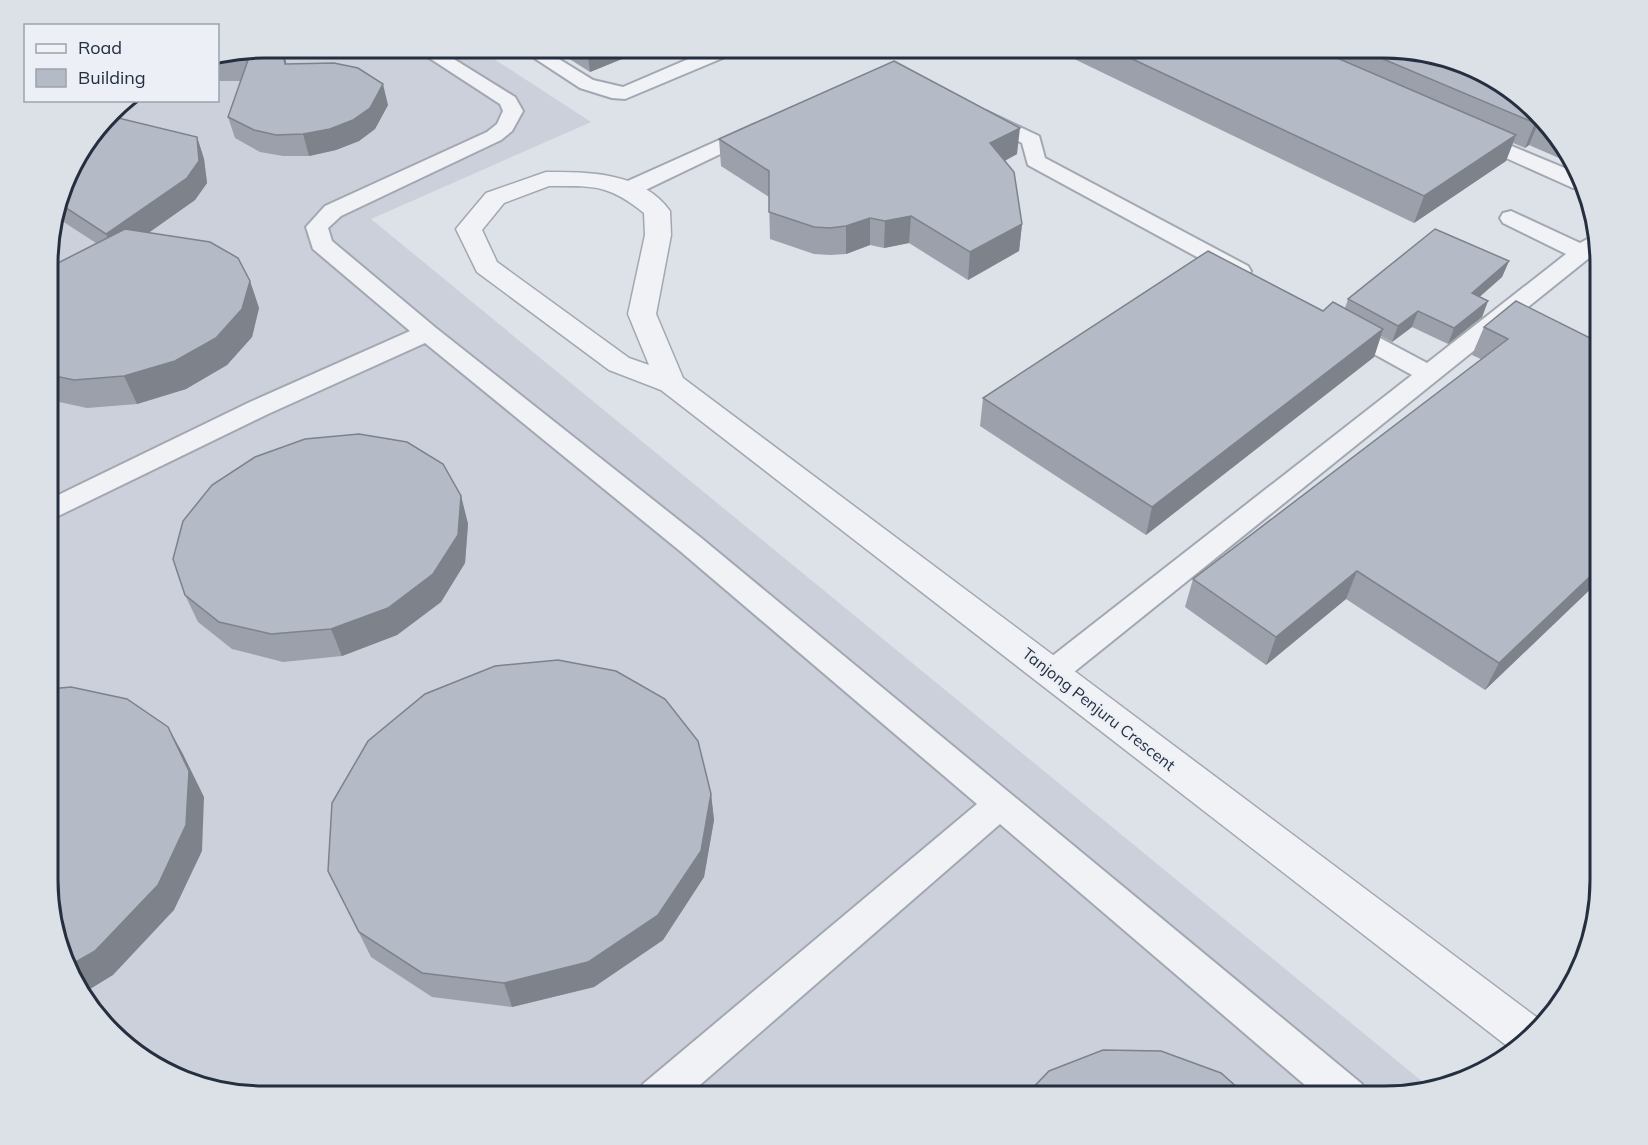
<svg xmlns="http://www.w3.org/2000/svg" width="1648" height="1145" font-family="Mulish,sans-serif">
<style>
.built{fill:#cbd0db}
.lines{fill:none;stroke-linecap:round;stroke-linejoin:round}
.service-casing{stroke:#a2a8b2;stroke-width:4}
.minor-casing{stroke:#a2a8b2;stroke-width:3}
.service{fill:#f0f2f6;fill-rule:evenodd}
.minor{fill:#f0f2f6;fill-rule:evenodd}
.wall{fill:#9ba0aa}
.shaded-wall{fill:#7e828b}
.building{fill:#b4bac6;stroke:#7e828b;stroke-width:1.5}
.labels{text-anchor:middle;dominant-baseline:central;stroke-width:5;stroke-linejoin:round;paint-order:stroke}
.street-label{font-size:16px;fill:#252f40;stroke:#ecf0f6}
.rim{fill:none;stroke:#252f40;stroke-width:3}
</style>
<rect width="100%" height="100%" fill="#dde1e8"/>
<path class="built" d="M 264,48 L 477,48 L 591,122 L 371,219 L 1429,1087 L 1384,1097 L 250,1097 L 194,1085 L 133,1053 L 77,989 L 50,909 L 50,236 L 70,168 L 121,102 L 218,100 L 218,57 Z"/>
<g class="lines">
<g class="service-casing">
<path id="service" d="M 414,48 L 436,48 L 515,97 L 523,111 L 512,131 L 501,140 L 341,216 L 328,228 L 332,241 L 436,328 L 700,537 L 1362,1084 L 1367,1097 L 1319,1097 L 1000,824 L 686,1097 L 638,1097 L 643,1084 L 977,804 L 680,551 L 425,343 L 268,414 L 50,520 L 50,499 L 250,402 L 410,331 L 313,249 L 306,227 L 325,206 L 487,132 L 497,124 L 503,111 L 500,104 Z
M 519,48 L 541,48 L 593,80 L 623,87 L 714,48 L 739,48 L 737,52 L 625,99 L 612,98 L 580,88 Z
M 986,111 L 1039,136 L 1045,158 L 1248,266 L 1251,271 L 1248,276 L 1232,276 L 1028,165 L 1022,143 L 979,121 L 976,117 L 979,113 Z
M 755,124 L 762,126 L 765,130 L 762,134 L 637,194 L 621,194 L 618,189 L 621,184 Z
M 1473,130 L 1579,174 L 1583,189 L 1573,188 L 1466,140 L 1463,136 L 1466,132 Z
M 1511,211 L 1580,243 L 1595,235 L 1599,250 L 1064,680 L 1053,684 L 1042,680 L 1038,672 L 1042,664 L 1412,375 L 1336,333 L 1332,328 L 1336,323 L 1344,321 L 1352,323 L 1427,363 L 1566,254 L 1503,223 L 1500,218 L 1503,213 Z"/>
</g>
<g class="minor-casing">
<path id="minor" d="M 546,172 C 588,172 643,172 670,211 L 671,235 L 656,314 L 683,378 L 1543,1022 L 1511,1049 L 661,390 L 609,370 L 477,272 L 456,229 L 460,224 L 486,193 ZM 549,186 C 594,186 608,184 644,213 L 645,235 L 628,314 L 649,365 L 629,358 L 497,262 L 482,230 L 504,203 Z"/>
</g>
<use href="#service" class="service"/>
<use href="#minor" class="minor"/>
</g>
<path class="wall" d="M 552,48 L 649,48 L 590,72 Z
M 1067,48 L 1292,48 L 1299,51 L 1325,53 L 1326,48 L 1398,48 L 1515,92 L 1575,165 L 1529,145 L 1525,148 L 1513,143 L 1506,161 L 1414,223 L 1066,55 Z
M 218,57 L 287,64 L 388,105 L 375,129 L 359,141 L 336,150 L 309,156 L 283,156 L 260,152 L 235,138 L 228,117 L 241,81 L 218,81 Z
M 197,137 L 204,159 L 207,183 L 195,200 L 149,232 L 250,281 L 259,308 L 252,337 L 227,365 L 186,389 L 137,404 L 87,408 L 50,400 L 50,267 L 96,243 L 56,217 L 70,168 Z
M 719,139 L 1017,154 L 1005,161 L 1022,224 L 1019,251 L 968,280 L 909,243 L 884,248 L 870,245 L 846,254 L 830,255 L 814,254 L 770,239 L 769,197 L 721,166 Z
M 1509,261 L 1502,277 L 1479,297 L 1488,301 L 1482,317 L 1448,344 L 1412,327 L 1392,342 L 1381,336 L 1374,357 L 1146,535 L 980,426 L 983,398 L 1323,311 L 1345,308 L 1348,299 Z
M 1516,301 L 1600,580 L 1485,690 L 1346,599 L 1266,665 L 1185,607 L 1193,579 L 1481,359 L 1472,355 L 1484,327 Z
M 461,496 L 468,524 L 465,563 L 441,602 L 397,635 L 342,656 L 283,662 L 232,649 L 198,622 L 185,595 Z
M 711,794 L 714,820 L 704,877 L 663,940 L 594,987 L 512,1007 L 432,997 L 371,957 L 328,871 Z"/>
<path class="shaded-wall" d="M 282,48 L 283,48 L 291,85 L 285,64 Z
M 587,48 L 649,48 L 590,72 Z
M 383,84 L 388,105 L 375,129 L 359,141 L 336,150 L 309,156 L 303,134 Z
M 1539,121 L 1529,145 L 1525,148 L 1535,123 Z
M 1020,128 L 1017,154 L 987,170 L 990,143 Z
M 1516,135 L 1506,161 L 1414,223 L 1424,196 Z
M 197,137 L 204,159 L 207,183 L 195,200 L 116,256 L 106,234 Z
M 911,216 L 909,243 L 884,248 L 885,221 Z
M 870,218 L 870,245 L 846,254 L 846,226 Z
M 1022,224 L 1019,251 L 968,280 L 970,252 Z
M 1509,261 L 1502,277 L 1466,309 L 1472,293 Z
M 250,281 L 259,308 L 252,337 L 227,365 L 186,389 L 137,404 L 124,376 Z
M 1488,301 L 1482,317 L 1448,344 L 1454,328 Z
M 1418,311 L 1412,327 L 1392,342 L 1398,326 Z
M 1383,329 L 1374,357 L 1146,535 L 1152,507 Z
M 461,496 L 468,524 L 465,563 L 441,602 L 397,635 L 342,656 L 331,629 Z
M 1600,567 L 1600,580 L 1485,690 L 1499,663 Z
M 1357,571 L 1346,599 L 1266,665 L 1276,637 Z
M 168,727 L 183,754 L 204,797 L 202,851 L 174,910 L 113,975 L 82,994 L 77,989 L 69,966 Z
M 711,794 L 714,820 L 704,877 L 663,940 L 594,987 L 512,1007 L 504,983 Z"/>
<path class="building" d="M 264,48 L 282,48 L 285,64 L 334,63 L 358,68 L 383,84 L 370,108 L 353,120 L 330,129 L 303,134 L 276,135 L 254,130 L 228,117 L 248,60 L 218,61 L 218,57 Z
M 1109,48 L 1292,48 L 1299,51 L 1304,48 L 1314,48 L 1516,135 L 1424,196 Z
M 1357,48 L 1398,48 L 1454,60 L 1515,92 L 1539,121 L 1535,123 Z
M 894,61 L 1020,128 L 990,143 L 1014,172 L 1022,224 L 970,252 L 911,216 L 885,221 L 870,218 L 846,226 L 830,228 L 814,227 L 769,212 L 769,171 L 719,139 Z
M 110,116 L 197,137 L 199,161 L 187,178 L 106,234 L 60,204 L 70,168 Z
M 125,229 L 210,242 L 238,258 L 250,281 L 242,309 L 216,338 L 175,361 L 124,376 L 74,380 L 50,375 L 50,267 Z
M 1435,229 L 1509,261 L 1472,293 L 1488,301 L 1454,328 L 1418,311 L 1398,326 L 1348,299 Z
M 1208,251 L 1323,311 L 1333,302 L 1383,329 L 1152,507 L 983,398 Z
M 1516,301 L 1600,343 L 1600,567 L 1499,663 L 1357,571 L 1276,637 L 1193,579 L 1508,339 L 1484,327 Z
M 359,434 L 407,442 L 443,464 L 461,496 L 458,535 L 433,574 L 388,608 L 331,629 L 271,634 L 219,622 L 185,595 L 173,559 L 183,521 L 212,485 L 255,457 L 305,439 Z
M 558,660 L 616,671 L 665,699 L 698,741 L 711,794 L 701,851 L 658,915 L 588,962 L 504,983 L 422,973 L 359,932 L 328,871 L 332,803 L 368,741 L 425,694 L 495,666 Z
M 71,687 L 127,699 L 168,727 L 189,771 L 186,825 L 158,885 L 95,951 L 69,966 L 50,909 L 50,689 Z
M 1103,1050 L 1161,1051 L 1221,1073 L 1248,1097 L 1024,1097 L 1049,1071 Z"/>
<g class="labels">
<g class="street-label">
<text transform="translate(1099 709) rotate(38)">Tanjong Penjuru Crescent</text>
</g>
</g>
<path d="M0 0H1648V1145H0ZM264 58H1384A206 206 0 0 1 1590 264V880A206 206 0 0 1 1384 1086H264A206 206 0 0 1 58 880V264A206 206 0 0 1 264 58Z" fill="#dce1e7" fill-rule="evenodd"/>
<path class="rim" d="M264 58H1384A206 206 0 0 1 1590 264V880A206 206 0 0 1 1384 1086H264A206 206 0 0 1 58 880V264A206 206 0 0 1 264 58Z"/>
<rect x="24" y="24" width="195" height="78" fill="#ecf0f6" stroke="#9ca3ad" stroke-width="1.5"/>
<rect x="36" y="44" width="30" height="9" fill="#f0f2f6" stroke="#9ca3ad" stroke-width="1.5"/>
<text x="78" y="54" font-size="18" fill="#252f40">Road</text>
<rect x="36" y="69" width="30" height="18" fill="#b4bac6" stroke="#9ca3ad" stroke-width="1.5"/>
<text x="78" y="84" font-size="18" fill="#252f40">Building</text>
</svg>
